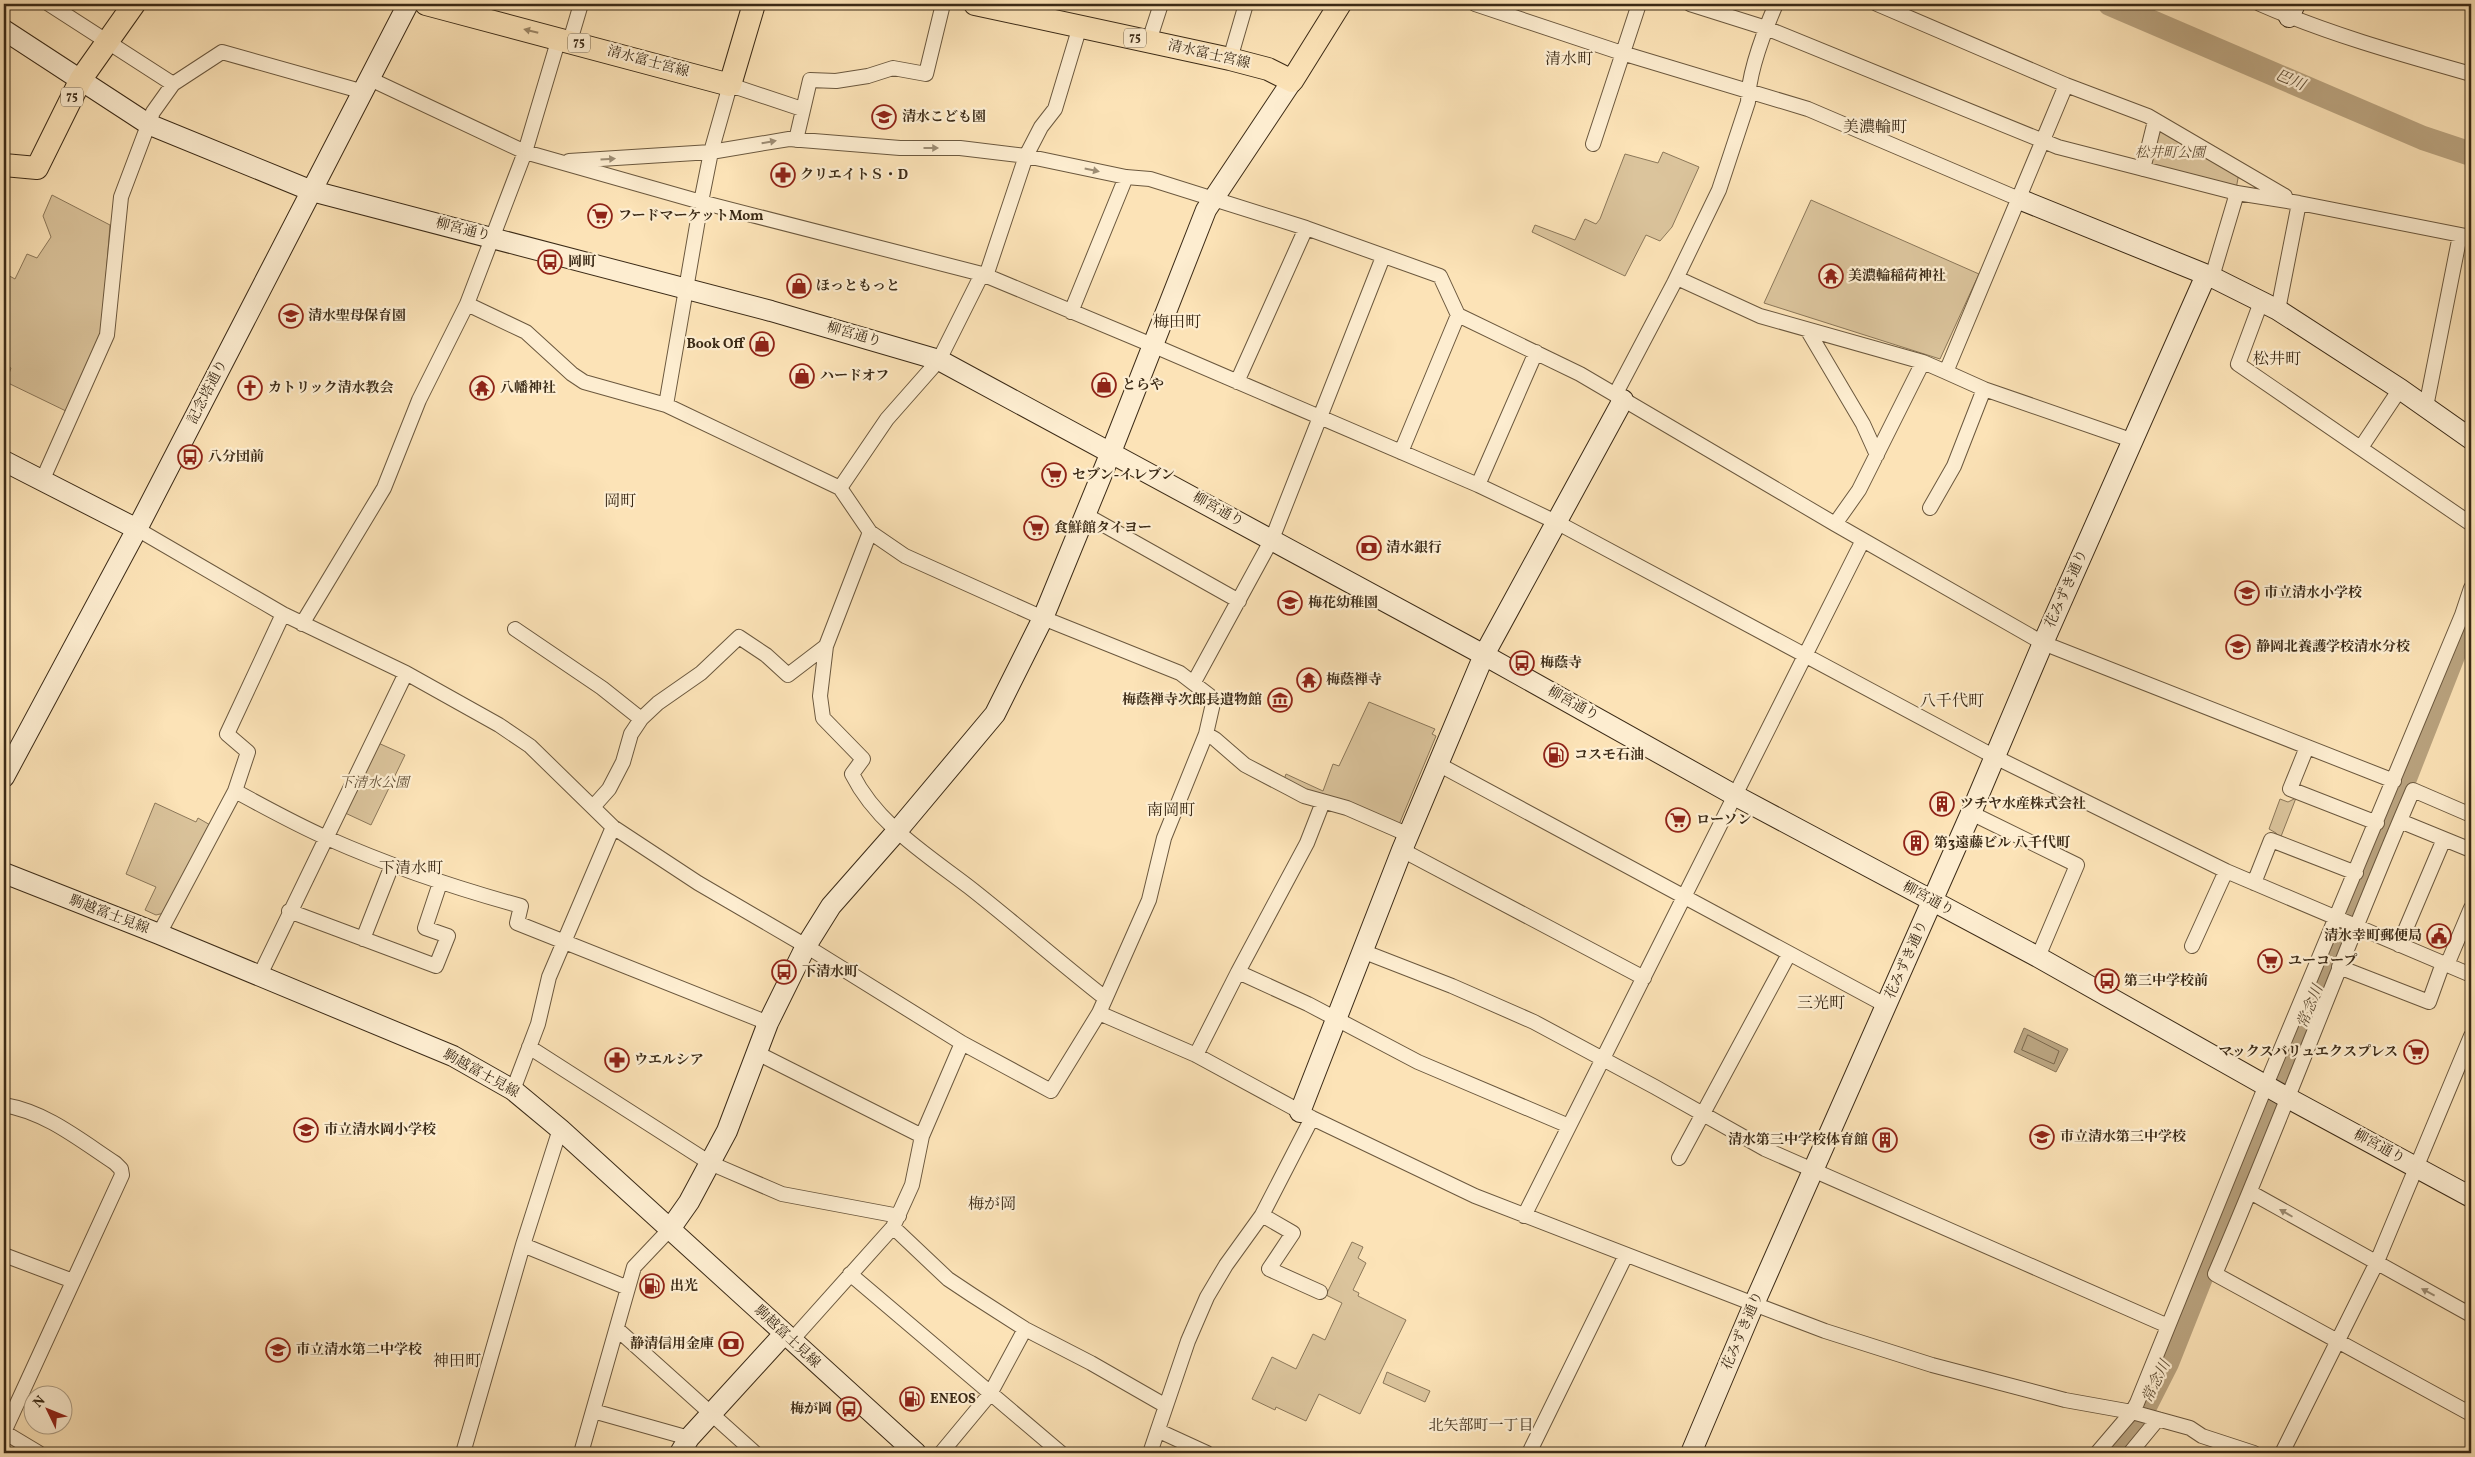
<svg xmlns="http://www.w3.org/2000/svg" width="2475" height="1457" font-family="Vollkorn,'Noto Serif JP',serif">
<style>
.green{fill:#dbc49c;stroke:#8b7759}
.water{fill:#baa480;stroke:#877356}
.lines{fill:none;stroke-linecap:round;stroke-linejoin:round}
.shore{stroke:#7a674b;stroke-width:1}
.river{stroke:#baa480;stroke-width:24}
.street-casing{stroke:#6b583e;stroke-width:16}
.secondary-casing{stroke:#3b2a16;stroke-width:22}
.primary-casing{stroke:#3b2a16;stroke-width:24}
.street{stroke:#fdedd0;stroke-width:14}
.secondary{stroke:#fdedd0;stroke-width:20}
.primary{stroke:#fce3b7;stroke-width:22}
.oneway{fill:#9c8666}
.oneway2{fill:#9c8c73}
.labels{text-anchor:middle;dominant-baseline:central;stroke-width:4.5;stroke-linejoin:round;paint-order:stroke}
.shield{fill:#fdedd0;stroke:#75644e;stroke-width:1}
.shield-label{font-size:12px;font-weight:bold;fill:#3b2a16}
.street-label{font-size:14px;fill:#3b2a16;stroke:#fdedd0}
.poi-label{font-size:14px;font-weight:bold;fill:#3b2a16;stroke:#fdedd0;text-anchor:start}
.park-label{font-size:14px;font-style:italic;fill:#635038;stroke:#fdedd0}
.water-label{font-size:15px;font-style:italic;fill:#614f36;stroke:#fdedd0}
.neighbourhood-label{font-size:15px;fill:#3b2a16;stroke:#fdedd0}
.quarter-label{font-size:16px;fill:#3b2a16;stroke:#fdedd0}
</style>
<rect width="100%" height="100%" fill="#fce3b7"/>
<filter id="stains"><feTurbulence type="fractalNoise" baseFrequency=".004" numOctaves="4"/><feColorMatrix values="0 0 0 0 .2 0 0 0 0 .09 0 0 0 0 .02 0 0 0 .5 -.17"/></filter>
<radialGradient id="worn" r=".72"><stop offset=".6" stop-color="#630" stop-opacity="0"/><stop offset="1" stop-color="#630" stop-opacity=".3"/></radialGradient>
<path class="green" d="M 2159,126 L 2239,173 L 2236,189 L 2148,165 Z
M 1663,152 L 1699,167 L 1672,227 L 1660,241 L 1646,235 L 1625,276 L 1532,232 L 1535,225 L 1575,240 L 1585,219 L 1596,224 L 1600,219 L 1625,154 L 1658,163 Z
M 52,195 L 110,225 L 102,328 L 94,355 L 68,412 L 6,382 L 11,368 L 4,365 L 4,273 L 15,279 L 27,254 L 37,258 L 51,237 L 43,216 Z
M 1811,200 L 1979,274 L 1940,359 L 1764,303 Z
M 1369,702 L 1435,729 L 1432,734 L 1436,736 L 1398,827 L 1283,782 L 1286,774 L 1323,791 L 1333,764 L 1339,766 Z
M 376,742 L 405,755 L 371,825 L 343,812 Z
M 2296,798 L 2280,839 L 2276,833 L 2269,829 L 2280,799 L 2288,802 Z
M 155,803 L 196,822 L 198,818 L 212,826 L 164,913 L 156,915 L 145,910 L 156,887 L 126,874 Z
M 1352,1242 L 1363,1247 L 1358,1258 L 1366,1263 L 1353,1290 L 1359,1293 L 1358,1296 L 1406,1320 L 1360,1414 L 1319,1394 L 1306,1421 L 1276,1407 L 1275,1410 L 1252,1399 L 1272,1357 L 1296,1369 L 1313,1334 L 1325,1340 L 1342,1303 L 1326,1295 Z
M 1387,1372 L 1430,1391 L 1425,1402 L 1383,1383 Z"/>
<path class="water" d="M 2024,1028 L 2068,1049 L 2056,1072 L 2014,1052 Z"/>
<g class="lines">
<path class="shore" d="M 2028,1035 L 2059,1051 L 2054,1064 L 2022,1050 Z"/>
<path class="river" d="M 2110,4 L 2423,138 L 2471,154
M 2115,1453 L 2132,1432 L 2167,1363 L 2299,1031 L 2316,996 L 2384,832 L 2471,610"/>
<g class="street-casing">
<path id="street" d="M 49,4 L 173,84 L 222,52 L 364,92
M 1475,4 L 1622,53 L 1808,109 L 2019,199
M 1690,4 L 1766,28 L 2058,147 L 2237,193 L 2299,203 L 2471,237
M 1877,4 L 2066,85 L 2148,116 L 2285,196
M 2260,4 C 2328,34 2400,54 2471,74
M 570,41 L 581,4
M 1149,41 L 1161,4
M 1230,59 L 1246,4
M 370,79 L 525,152 L 701,202 L 982,274 L 1152,345 L 1478,485 L 1558,523 L 1995,757 L 2226,871 L 2471,975
M 796,140 L 810,80 L 836,81 L 868,76 L 893,68 L 926,74 L 943,4
M 1593,144 L 1639,4
M 569,161 L 711,152 L 789,139 L 900,148 L 960,148 L 1026,156 L 1126,177 L 1150,179 L 1306,228 L 1440,276 L 1458,315 L 1580,374 L 1835,524 L 2043,643 L 2394,781
M 2143,169 L 2155,121
M 986,276 L 1026,156 L 1041,127 L 1055,109 L 1080,26
M 2212,277 L 2237,193
M 1677,278 L 1760,316 L 1923,362
M 2261,302 L 2238,364 L 2471,524
M 467,304 L 526,332 L 572,374 L 584,382 L 666,405
M 2278,310 L 2299,203
M 1071,312 L 1126,177
M 1808,331 L 1863,424 L 1877,455
M 1946,372 L 1984,389 L 2134,441
M 1237,382 L 1306,228
M 1615,395 L 1674,283 L 1719,190 L 1748,102 C 1748,72 1764,32 1776,4
M 2426,407 L 2460,235
M 2362,446 L 2400,389
M 1401,452 L 1458,315
M 42,481 L 107,335 L 121,197 L 153,112 L 173,84
M 1478,485 L 1536,352
M 840,488 L 887,419 L 939,360 L 982,274
M 1930,508 L 1954,466 L 1984,389
M 1086,515 L 1239,601
M 1835,524 L 1859,490 L 1923,362 L 1946,372 L 2066,85
M 137,529 L 283,614 L 406,673 L 499,725 L 530,746 L 613,827 L 698,883 L 806,946 L 962,1043 L 1051,1091 L 1099,1013 L 1149,900 L 1164,838 L 1206,734 L 1214,699 L 1180,673 L 1043,618 L 905,556 L 870,532 L 840,488 L 666,405 L 701,202 L 711,152 L 730,85 L 802,109
M 870,532 L 826,646 L 820,696 L 823,718 L 863,759 L 852,774 C 877,824 926,854 969,887 C 1015,923 1059,962 1105,998
M 283,614 L 227,734 L 248,752 L 235,791 C 265,807 295,824 327,838 C 390,866 455,888 521,906 L 517,923 L 768,1023
M 302,624 L 384,488 L 419,400 L 467,304 L 525,152 L 559,38
M 515,629 L 602,688 L 641,719
M 1194,682 L 1272,539 L 1383,257
M 1206,734 L 1215,739 L 1245,765 L 1289,788 L 1304,796 L 1347,808 L 1409,835
M 2307,747 L 2290,789 L 2377,823
M 1438,764 L 1887,1006
M 593,807 L 609,789 L 623,762 L 631,734 L 641,719 L 658,703 L 701,673 L 739,637 L 766,655 L 788,675 L 826,646
M 1971,813 L 2077,865 L 2038,957
M 2471,815 L 2413,790 C 2344,950 2284,1114 2215,1274 L 2471,1414
M 2400,821 L 2471,850
M 1402,850 L 1644,978
M 2254,883 L 2271,840 L 2356,873
M 289,911 L 436,966 L 448,936 L 425,928 L 440,883
M 159,934 L 235,791
M 363,939 L 392,865
M 2399,945 L 2444,839
M 2192,946 L 2226,871
M 1362,951 L 1452,986 L 1534,1022 L 1655,1087 L 1765,1149 L 2168,1326
M 2447,965 L 2471,908
M 2339,967 L 2429,1002 L 2443,963
M 1238,972 L 1308,1004 L 1418,1062 L 1569,1126
M 259,977 L 406,673
M 1099,1013 L 1196,1055 L 1312,1118 L 1475,1196 L 1754,1304 L 1825,1331 L 1932,1365 L 2065,1400 L 2132,1412 L 2190,1428 L 2202,1436 L 2254,1453
M 529,1047 L 710,1163 L 782,1194 L 899,1216
M 755,1052 L 922,1136
M 1196,1055 L 1238,972 L 1307,843 L 1323,802
M 513,1090 L 538,1024 L 549,977 L 613,827
M 4,1105 C 46,1112 80,1140 115,1163 L 121,1169 L 122,1175 L 4,1432 L 39,1453
M 1679,1158 L 1789,954
M 2250,1192 L 2471,1315
M 1262,1215 L 1293,1233 L 1269,1269 L 1320,1292
M 1524,1216 L 1863,540
M 893,1227 L 948,1279 L 972,1295 L 1025,1329 L 1091,1363 L 1166,1406
M 523,1245 L 628,1288
M 4,1255 L 73,1281
M 850,1274 L 1061,1453
M 617,1329 L 755,1453
M 791,1341 L 893,1227 L 912,1185 L 922,1136 L 962,1043
M 593,1411 L 689,1438
M 1159,1431 L 1207,1453
M 463,1453 L 523,1245 L 560,1129
M 581,1453 L 634,1267 L 670,1229
M 941,1453 L 990,1394 L 1025,1329
M 1150,1453 L 1188,1341 L 1207,1297 L 1226,1265 L 1262,1215 L 1312,1118
M 1529,1453 L 1626,1255
M 2097,1453 L 2132,1412 L 2137,1403 L 2266,1085 L 2462,615 L 2471,588
M 2130,1453 L 2158,1419
M 2282,1453 L 2376,1264 L 2471,1036"/>
</g>
<g class="secondary-casing">
<path id="secondary" d="M 2289,17 L 2295,4
M 4,30 L 148,124 L 312,191 L 771,311 L 939,360 L 1484,655 L 1736,796 L 2038,957 L 2286,1097 L 2471,1197
M 2019,199 L 2212,277 L 2278,310 L 2400,389 L 2471,439
M 4,461 L 137,529
M 4,777 L 137,529 L 408,4
M 4,873 L 159,934 L 453,1056 L 513,1090 L 560,1129 L 916,1453
M 1300,1112 L 1402,850 L 1484,655 L 1623,400
M 670,1229 L 689,1202 L 727,1131 L 768,1023 L 806,946 L 831,906 L 897,831 L 995,714 L 1043,618 L 1111,452 L 1206,210 L 1292,81
M 680,1453 L 689,1438 L 784,1334
M 1691,1453 L 1754,1304 L 1971,813 L 2043,643 L 2206,275"/>
</g>
<g class="primary-casing">
<path id="primary" d="M 426,4 L 730,85 L 754,4
M 975,4 L 1230,59 L 1268,69 L 1292,81 L 1340,4
M 4,165 L 37,168 L 81,79 L 134,4"/>
</g>
<use href="#street" class="street"/>
<use href="#secondary" class="secondary"/>
<use href="#primary" class="primary"/>
</g>
<defs><path id="oneway-solid" d="M-6-.8H1V-3.2L6.5 0L1 3.2V.8H-6Z" transform="scale(1.25)"/></defs>
<use class="oneway" href="#oneway-solid" transform="translate(531 31) rotate(-166)"/>
<g class="oneway2">
<use href="#oneway-solid" transform="translate(769 142) rotate(-10)"/>
<use href="#oneway-solid" transform="translate(931 148)"/>
<use href="#oneway-solid" transform="translate(608 159) rotate(-4)"/>
<use href="#oneway-solid" transform="translate(1092 170) rotate(12)"/>
<use href="#oneway-solid" transform="translate(2286 1213) rotate(-150)"/>
<use href="#oneway-solid" transform="translate(2428 1292) rotate(-152)"/>
</g>
<defs>
<g id="school-ring" transform="scale(1.25)"><circle r="9.5" fill="#fdedd0" stroke="#8f2418" stroke-width="1.5"/><path d="M0-5L7-2L0 1L-7-2ZM-4 1L0 2.5L4 1V4Q0 6-4 4Z" fill="#8f2418"/></g>
<g id="pharmacy-ring" transform="scale(1.25)"><circle r="9.5" fill="#fdedd0" stroke="#8f2418" stroke-width="1.5"/><path d="M-2-6h4v4h4v4h-4v4h-4v-4h-4v-4h4Z" fill="#8f2418"/></g>
<g id="supermarket-ring" transform="scale(1.25)"><circle r="9.5" fill="#fdedd0" stroke="#8f2418" stroke-width="1.5"/><path d="M-6-5.5h2.5l.6 2H6L4.5 2H-2.5L-4.4-4H-6ZM-1.5 3.2a1.3 1.3 0 1 0 .1 0ZM3 3.2a1.3 1.3 0 1 0 .1 0Z" fill="#8f2418"/></g>
<g id="bus-ring" transform="scale(1.25)"><circle r="9.5" fill="#fdedd0" stroke="#8f2418" stroke-width="1.5"/><path d="M-5-6H5V4H4V6H2V4H-2V6H-4V4H-5ZM-3.5-4V0h7V-4ZM-3.5 1.2v1.5H-2V1.2ZM2 1.2v1.5H3.5V1.2Z" fill="#8f2418"/></g>
<g id="temple-ring" transform="scale(1.25)"><circle r="9.5" fill="#fdedd0" stroke="#8f2418" stroke-width="1.5"/><path d="M0-6L5-2H3V0L6.5 2.5H4V6H1.5V3h-3V6H-4V2.5H-6.5L-3 0V-2H-5Z" fill="#8f2418"/></g>
<g id="shop-ring" transform="scale(1.25)"><circle r="9.5" fill="#fdedd0" stroke="#8f2418" stroke-width="1.5"/><path d="M-5-2.5h2.3a2.7 3.5 0 0 1 5.4 0H5L5.5 6h-11ZM-1.5-2.5h3a1.5 2.3 0 0 0-3 0Z" fill="#8f2418"/></g>
<g id="church-ring" transform="scale(1.25)"><circle r="9.5" fill="#fdedd0" stroke="#8f2418" stroke-width="1.5"/><path d="M-1.2-6h2.4v3.5h3.3v2.4h-3.3V6h-2.4V-.1h-3.3v-2.4h3.3Z" fill="#8f2418"/></g>
<g id="bank-ring" transform="scale(1.25)"><circle r="9.5" fill="#fdedd0" stroke="#8f2418" stroke-width="1.5"/><path d="M-6-4H6V4H-6ZM0-2.3a2.3 2.3 0 1 0 0 4.6a2.3 2.3 0 1 0 0-4.6Z" fill="#8f2418"/></g>
<g id="museum-ring" transform="scale(1.25)"><circle r="9.5" fill="#fdedd0" stroke="#8f2418" stroke-width="1.5"/><path d="M0-6L6-3V-2H-6V-3ZM-5-1h2V3h-2ZM-1-1h2V3h-2ZM3-1h2V3H3ZM-6 4H6V6H-6Z" fill="#8f2418"/></g>
<g id="fuel-ring" transform="scale(1.25)"><circle r="9.5" fill="#fdedd0" stroke="#8f2418" stroke-width="1.5"/><path d="M-5.5-6h7V0h2V4h1.3V-2.5L3-4.5l.8-.8L6-3V5H2.5V1h-1V6h-7ZM-4.2-4.7v3.2H.2V-4.7Z" fill="#8f2418"/></g>
<g id="building-ring" transform="scale(1.25)"><circle r="9.5" fill="#fdedd0" stroke="#8f2418" stroke-width="1.5"/><path d="M-4-6H4V6H1V3H-1V6H-4ZM-2.5-4.3h1.7v1.8h-1.7ZM.8-4.3h1.7v1.8H.8ZM-2.5-1h1.7V.8h-1.7ZM.8-1h1.7V.8H.8Z" fill="#8f2418"/></g>
<g id="civic-ring" transform="scale(1.25)"><circle r="9.5" fill="#fdedd0" stroke="#8f2418" stroke-width="1.5"/><path d="M-.6-6.5H3V-4.5H.6V-3L4-1V1h2V6H-6V1h2V-1L-.6-3ZM-1.2 2.5V6h2.4V2.5Z" fill="#8f2418"/></g>
</defs>
<g fill-rule="evenodd">
<use href="#school-ring" x="884" y="117"/>
<use href="#pharmacy-ring" x="783" y="175"/>
<use href="#supermarket-ring" x="600" y="216"/>
<use href="#bus-ring" x="550" y="262"/>
<use href="#temple-ring" x="1831" y="276"/>
<use href="#shop-ring" x="799" y="286"/>
<use href="#school-ring" x="291" y="316"/>
<use href="#shop-ring" x="762" y="344"/>
<use href="#shop-ring" x="802" y="376"/>
<use href="#shop-ring" x="1104" y="385"/>
<use href="#church-ring" x="250" y="388"/>
<use href="#temple-ring" x="482" y="388"/>
<use href="#bus-ring" x="190" y="457"/>
<use href="#supermarket-ring" x="1054" y="475"/>
<use href="#supermarket-ring" x="1036" y="528"/>
<use href="#bank-ring" x="1369" y="548"/>
<use href="#school-ring" x="2247" y="593"/>
<use href="#school-ring" x="1290" y="603"/>
<use href="#school-ring" x="2238" y="647"/>
<use href="#bus-ring" x="1522" y="663"/>
<use href="#temple-ring" x="1309" y="680"/>
<use href="#museum-ring" x="1280" y="700"/>
<use href="#fuel-ring" x="1556" y="755"/>
<use href="#building-ring" x="1942" y="804"/>
<use href="#supermarket-ring" x="1678" y="820"/>
<use href="#building-ring" x="1916" y="843"/>
<use href="#civic-ring" x="2439" y="936"/>
<use href="#supermarket-ring" x="2270" y="961"/>
<use href="#bus-ring" x="784" y="972"/>
<use href="#bus-ring" x="2107" y="981"/>
<use href="#supermarket-ring" x="2416" y="1052"/>
<use href="#pharmacy-ring" x="617" y="1060"/>
<use href="#school-ring" x="306" y="1130"/>
<use href="#school-ring" x="2042" y="1137"/>
<use href="#building-ring" x="1885" y="1140"/>
<use href="#fuel-ring" x="652" y="1286"/>
<use href="#bank-ring" x="731" y="1344"/>
<use href="#school-ring" x="278" y="1350"/>
<use href="#fuel-ring" x="912" y="1399"/>
<use href="#bus-ring" x="849" y="1409"/>
</g>
<g class="labels">
<g class="shield">
<rect x="1124" y="28.5" width="22" height="19" rx="4"/>
<rect x="568" y="33.5" width="22" height="19" rx="4"/>
<rect x="61" y="87.5" width="22" height="19" rx="4"/>
</g>
<g class="shield-label">
<text x="1135" y="38">75</text>
<text x="579" y="43">75</text>
<text x="72" y="97">75</text>
</g>
<g class="street-label">
<text transform="translate(1209 55) rotate(13)">清水富士宮線</text>
<text transform="translate(648 62) rotate(15)">清水富士宮線</text>
<text transform="translate(463 230) rotate(14)">柳宮通り</text>
<text transform="translate(854 335) rotate(16)">柳宮通り</text>
<text transform="translate(208 392) rotate(-63)">記念塔通り</text>
<text transform="translate(1218 510) rotate(29)">柳宮通り</text>
<text transform="translate(2067 589) rotate(-66)">花みずき通り</text>
<text transform="translate(1573 704) rotate(29)">柳宮通り</text>
<text transform="translate(1928 899) rotate(28)">柳宮通り</text>
<text transform="translate(109 915) rotate(21)">駒越富士見線</text>
<text transform="translate(1907 960) rotate(-66)">花みずき通り</text>
<text transform="translate(481 1074) rotate(29)">駒越富士見線</text>
<text transform="translate(2379 1147) rotate(28)">柳宮通り</text>
<text transform="translate(1743 1331) rotate(-67)">花みずき通り</text>
<text transform="translate(787 1337) rotate(43)">駒越富士見線</text>
</g>
<g class="poi-label">
<text x="902" y="117">清水こども園</text>
<text x="800" y="175">クリエイトＳ・D</text>
<text x="618" y="216">フードマーケットMom</text>
<text x="568" y="262">岡町</text>
<text x="1848" y="276">美濃輪稲荷神社</text>
<text x="816" y="286">ほっともっと</text>
<text x="308" y="316">清水聖母保育園</text>
<text x="744" y="344" text-anchor="end">Book Off</text>
<text x="820" y="376">ハードオフ</text>
<text x="1122" y="385">とらや</text>
<text x="268" y="388">カトリック清水教会</text>
<text x="500" y="388">八幡神社</text>
<text x="208" y="457">八分団前</text>
<text x="1072" y="475">セブン-イレブン</text>
<text x="1054" y="528">食鮮館タイヨー</text>
<text x="1386" y="548">清水銀行</text>
<text x="2264" y="593">市立清水小学校</text>
<text x="1308" y="603">梅花幼稚園</text>
<text x="2256" y="647">静岡北養護学校清水分校</text>
<text x="1540" y="663">梅蔭寺</text>
<text x="1326" y="680">梅蔭禅寺</text>
<text x="1262" y="700" text-anchor="end">梅蔭禅寺次郎長遺物館</text>
<text x="1574" y="755">コスモ石油</text>
<text x="1960" y="804">ツチヤ水産株式会社</text>
<text x="1696" y="820">ローソン</text>
<text x="1934" y="843">第3遠藤ビル 八千代町</text>
<text x="2422" y="936" text-anchor="end">清水幸町郵便局</text>
<text x="2288" y="961">ユーコープ</text>
<text x="802" y="972">下清水町</text>
<text x="2124" y="981">第三中学校前</text>
<text x="2398" y="1052" text-anchor="end">マックスバリュエクスプレス</text>
<text x="634" y="1060">ウエルシア</text>
<text x="324" y="1130">市立清水岡小学校</text>
<text x="2060" y="1137">市立清水第三中学校</text>
<text x="1868" y="1140" text-anchor="end">清水第三中学校体育館</text>
<text x="670" y="1286">出光</text>
<text x="714" y="1344" text-anchor="end">静清信用金庫</text>
<text x="296" y="1350">市立清水第二中学校</text>
<text x="930" y="1399">ENEOS</text>
<text x="832" y="1409" text-anchor="end">梅が岡</text>
</g>
<g class="park-label">
<text x="2170" y="153">松井町公園</text>
<text x="374" y="783">下清水公園</text>
</g>
<g class="water-label">
<text transform="translate(2290 81) rotate(23)">巴川</text>
<text transform="translate(2311 1007) rotate(-68)">常念川</text>
<text transform="translate(2157 1382) rotate(-64)">常念川</text>
</g>
<g class="neighbourhood-label">
<text x="1481" y="1426">北矢部町一丁目</text>
</g>
<g class="quarter-label">
<text x="1569" y="60">清水町</text>
<text x="1875" y="128">美濃輪町</text>
<text x="1177" y="323">梅田町</text>
<text x="2277" y="360">松井町</text>
<text x="620" y="502">岡町</text>
<text x="1952" y="702">八千代町</text>
<text x="1171" y="811">南岡町</text>
<text x="411" y="869">下清水町</text>
<text x="1821" y="1004">三光町</text>
<text x="992" y="1205">梅が岡</text>
<text x="457" y="1362">神田町</text>
</g>
</g>
<rect width="2475" height="1457" fill="none" stroke="#fce3b7" stroke-width="20"/>
<rect x="5" y="5" width="2465" height="1447" fill="none" stroke="#3b2a16" stroke-width="2.5"/>
<rect x="10" y="10" width="2455" height="1437" fill="none" stroke="#3b2a16"/>
<g transform="translate(48 1410) rotate(313)"><circle r="24" fill="#fdedd0" stroke="#af9f86"/>
<path d="M0-4L9 19L0 12L-9 19Z" fill="#8f2418"/>
<text y="-8" font-size="14" font-weight="bold" text-anchor="middle" fill="#3b2a16">N</text>
</g>
<rect width="100%" height="100%" filter="url(#stains)"/>
<rect width="100%" height="100%" fill="url(#worn)"/>
</svg>
